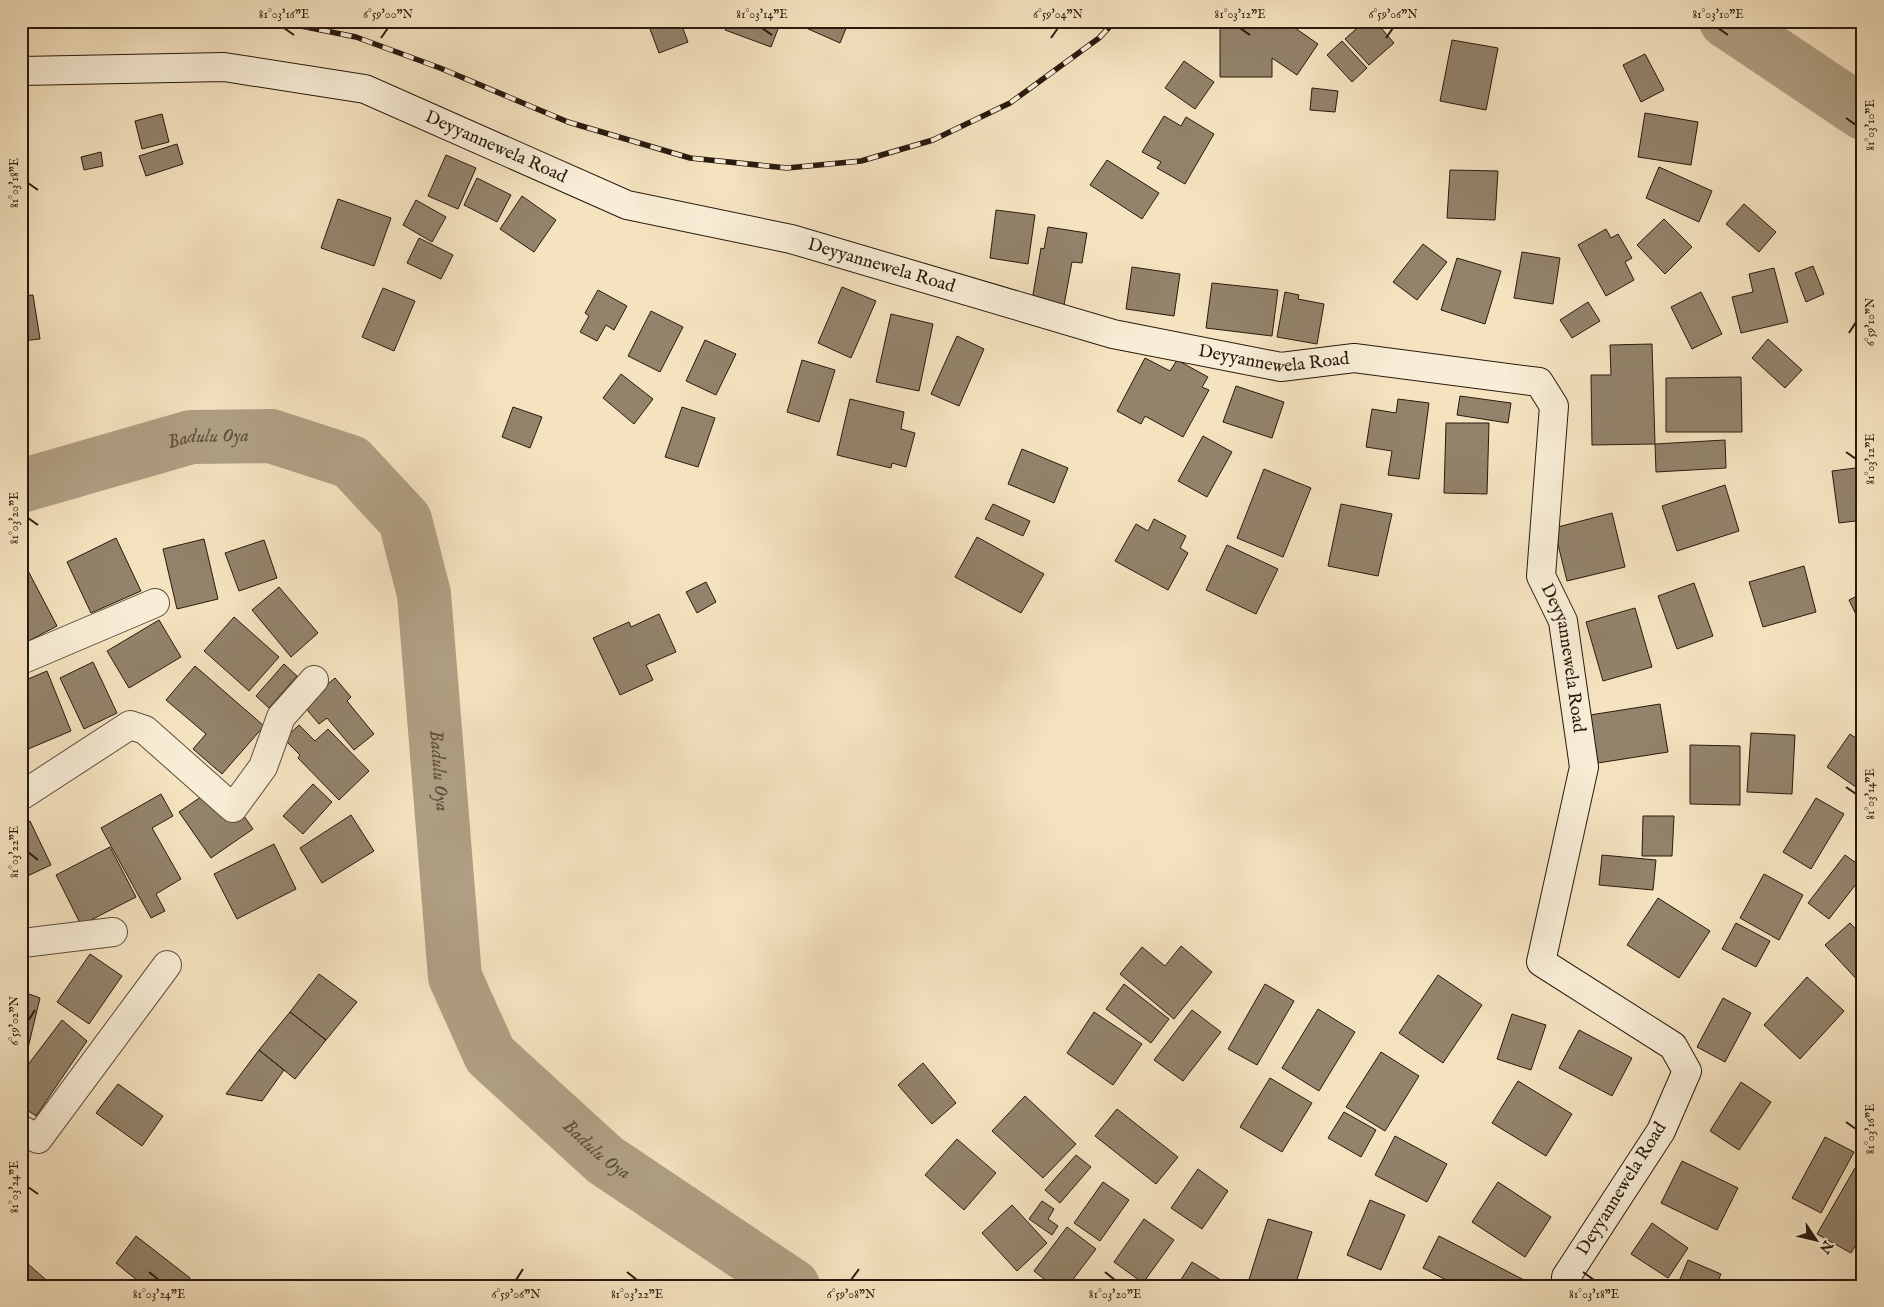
<svg xmlns="http://www.w3.org/2000/svg" width="1884" height="1307" font-family="'IM FELL English',serif">
<style>
.lines{fill:none;stroke-linecap:round;stroke-linejoin:round}
.river{stroke:#b09f83;stroke-width:54}
.building{fill:#93836b;stroke:#291a0e}
.street-casing{stroke:#5c4c3a;stroke-width:30}
.secondary-casing{stroke:#291a0e;stroke-width:30}
.street{stroke:#f8edd6;stroke-width:28}
.secondary{stroke:#f8edd6;stroke-width:28}
.rail-casing{stroke:#291a0e;stroke-width:5.5}
.rail{stroke:#f8edd6;stroke-width:4;stroke-dasharray:11;stroke-linecap:butt}
.ticks{fill:none;stroke:#291a0e;stroke-width:2}
.labels{text-anchor:middle;dominant-baseline:central;stroke-width:5;stroke-linejoin:round;paint-order:stroke}
.street-label{font-size:18px;fill:#291a0e;stroke:#f8edd6}
.water-label{font-size:19px;font-style:italic;fill:#5f4f3d;stroke:#f8edd6}
.neatline{fill:none;stroke:#291a0e;stroke-width:2}
.ticks-label{font-size:12px;text-anchor:middle;fill:#291a0e}
</style>
<rect width="100%" height="100%" fill="#f5e3c0"/>
<filter id="stains"><feTurbulence type="fractalNoise" baseFrequency=".004" numOctaves="4"/><feColorMatrix values="0 0 0 0 .2 0 0 0 0 .09 0 0 0 0 .02 0 0 0 .5 -.17"/></filter>
<radialGradient id="worn" r=".72"><stop offset=".6" stop-color="#630" stop-opacity="0"/><stop offset="1" stop-color="#630" stop-opacity=".3"/></radialGradient>
<g class="lines">
<g class="river">
<path d="M 1726,21 L 1863,113"/>
<path id="s1" d="M 21,486 L 191,437 L 271,436 L 351,462 L 405,520 L 424,594 L 455,977 L 490,1055 L 605,1160 L 793,1286"/>
</g>
</g>
<path class="building" d="M 647,21 L 680,21 L 688,42 L 659,53 Z
M 729,21 L 781,21 L 771,47 L 725,30 Z
M 808,21 L 849,21 L 840,43 L 806,28 Z
M 1220,21 L 1285,21 L 1318,44 L 1297,75 L 1272,58 L 1272,77 L 1220,77 Z
M 1295,21 L 1308,21 L 1304,28 Z
M 1365,21 L 1375,21 L 1394,43 L 1369,65 L 1345,39 Z
M 1452,40 L 1498,48 L 1486,110 L 1440,101 Z
M 1342,41 L 1367,68 L 1352,82 L 1327,55 Z
M 1645,54 L 1664,90 L 1641,102 L 1623,65 Z
M 1184,61 L 1214,82 L 1195,109 L 1165,88 Z
M 1312,88 L 1338,91 L 1335,112 L 1310,110 Z
M 1645,113 L 1698,122 L 1691,165 L 1638,157 Z
M 162,114 L 169,142 L 142,149 L 135,121 Z
M 1164,116 L 1181,126 L 1186,117 L 1214,134 L 1185,184 L 1157,168 L 1161,162 L 1142,152 Z
M 177,144 L 183,164 L 146,176 L 139,156 Z
M 101,152 L 103,166 L 84,170 L 81,157 Z
M 446,155 L 476,168 L 458,209 L 428,196 Z
M 1107,160 L 1159,193 L 1142,219 L 1090,185 Z
M 1659,167 L 1712,191 L 1699,222 L 1646,198 Z
M 1450,170 L 1498,171 L 1495,220 L 1447,218 Z
M 477,178 L 511,195 L 497,222 L 464,205 Z
M 522,196 L 556,220 L 534,252 L 500,229 Z
M 338,199 L 391,218 L 374,266 L 321,248 Z
M 416,200 L 446,217 L 432,242 L 403,225 Z
M 1744,204 L 1776,232 L 1759,252 L 1726,224 Z
M 996,210 L 1035,215 L 1028,264 L 990,258 Z
M 1664,219 L 1692,247 L 1665,274 L 1637,245 Z
M 1048,227 L 1087,233 L 1082,263 L 1072,262 L 1064,305 L 1032,300 L 1041,248 L 1044,249 Z
M 1606,229 L 1611,238 L 1618,234 L 1632,258 L 1625,262 L 1634,280 L 1606,296 L 1578,245 Z
M 419,238 L 453,255 L 441,279 L 407,263 Z
M 1423,244 L 1447,262 L 1417,300 L 1393,282 Z
M 1522,252 L 1560,258 L 1553,304 L 1514,298 Z
M 1457,258 L 1501,271 L 1485,324 L 1441,310 Z
M 1813,266 L 1824,294 L 1806,302 L 1795,273 Z
M 1132,267 L 1180,274 L 1174,316 L 1126,309 Z
M 1774,268 L 1788,322 L 1741,333 L 1732,297 L 1753,292 L 1749,274 Z
M 1212,283 L 1278,290 L 1272,336 L 1206,328 Z
M 842,287 L 876,301 L 851,358 L 818,343 Z
M 383,288 L 415,301 L 394,351 L 362,337 Z
M 598,290 L 627,306 L 614,330 L 606,325 L 597,341 L 580,332 L 589,316 L 585,313 Z
M 1285,292 L 1299,295 L 1298,299 L 1324,304 L 1317,344 L 1277,337 Z
M 1701,292 L 1722,334 L 1692,349 L 1671,307 Z
M 33,295 L 40,339 L 21,341 L 21,296 Z
M 1588,302 L 1600,321 L 1572,338 L 1560,320 Z
M 651,311 L 683,327 L 660,372 L 628,356 Z
M 891,314 L 933,324 L 919,391 L 876,382 Z
M 957,336 L 984,349 L 959,406 L 931,394 Z
M 1768,339 L 1802,370 L 1785,388 L 1752,358 Z
M 705,340 L 736,354 L 716,395 L 686,381 Z
M 1652,344 L 1655,444 L 1592,445 L 1591,375 L 1611,375 L 1610,345 Z
M 1145,358 L 1170,371 L 1177,360 L 1208,377 L 1202,387 L 1209,390 L 1183,437 L 1145,416 L 1141,424 L 1117,411 Z
M 802,360 L 835,370 L 819,422 L 787,412 Z
M 621,374 L 653,399 L 634,424 L 603,398 Z
M 1741,377 L 1742,432 L 1666,432 L 1666,378 Z
M 1236,386 L 1284,402 L 1272,438 L 1223,422 Z
M 1460,396 L 1511,403 L 1508,423 L 1457,415 Z
M 850,399 L 904,412 L 901,429 L 915,433 L 906,467 L 892,463 L 891,468 L 837,455 Z
M 1398,399 L 1429,403 L 1419,479 L 1388,475 L 1392,451 L 1366,447 L 1372,409 L 1396,413 Z
M 513,407 L 542,417 L 530,448 L 502,437 Z
M 682,407 L 715,418 L 698,467 L 665,457 Z
M 1446,423 L 1489,423 L 1487,494 L 1444,493 Z
M 1203,436 L 1232,452 L 1207,497 L 1178,481 Z
M 1725,440 L 1726,468 L 1656,472 L 1655,444 Z
M 1022,449 L 1068,468 L 1054,503 L 1008,484 Z
M 1863,467 L 1863,520 L 1839,523 L 1832,471 Z
M 1264,469 L 1311,488 L 1283,557 L 1237,538 Z
M 1725,485 L 1739,531 L 1677,551 L 1662,506 Z
M 993,504 L 1030,521 L 1023,536 L 985,519 Z
M 1341,504 L 1392,514 L 1378,576 L 1328,566 Z
M 1612,513 L 1625,567 L 1567,581 L 1554,528 Z
M 1154,519 L 1186,536 L 1180,548 L 1188,553 L 1168,590 L 1115,561 L 1136,524 L 1148,531 Z
M 977,537 L 1044,574 L 1021,613 L 955,577 Z
M 116,538 L 141,591 L 91,613 L 67,562 Z
M 204,539 L 218,599 L 177,609 L 163,549 Z
M 264,540 L 277,578 L 239,591 L 225,553 Z
M 1227,545 L 1278,569 L 1256,614 L 1206,590 Z
M 1804,566 L 1816,612 L 1763,627 L 1749,582 Z
M 26,567 L 57,626 L 21,645 L 21,570 Z
M 706,582 L 716,602 L 697,613 L 686,592 Z
M 1694,583 L 1713,636 L 1677,649 L 1658,596 Z
M 279,587 L 318,633 L 291,657 L 252,610 Z
M 1863,593 L 1863,629 L 1849,600 Z
M 1635,608 L 1652,667 L 1603,681 L 1586,622 Z
M 659,614 L 676,652 L 646,665 L 653,680 L 620,695 L 593,638 L 629,622 L 631,627 Z
M 234,617 L 279,657 L 249,691 L 204,651 Z
M 159,620 L 181,657 L 129,688 L 107,651 Z
M 93,662 L 117,713 L 84,729 L 60,678 Z
M 284,664 L 297,676 L 269,708 L 256,696 Z
M 195,666 L 264,726 L 222,774 L 193,749 L 206,734 L 166,700 Z
M 47,671 L 71,731 L 21,752 L 21,682 Z
M 335,678 L 351,697 L 347,701 L 374,734 L 354,750 L 327,718 L 319,724 L 303,705 Z
M 1660,704 L 1668,752 L 1598,763 L 1590,715 Z
M 299,725 L 315,741 L 328,729 L 369,771 L 339,800 L 298,758 L 300,755 L 284,739 Z
M 1751,733 L 1795,735 L 1792,794 L 1747,792 Z
M 1850,734 L 1863,743 L 1863,792 L 1827,767 Z
M 1690,745 L 1740,746 L 1740,805 L 1690,804 Z
M 221,783 L 253,829 L 211,858 L 179,812 Z
M 313,784 L 332,802 L 303,834 L 283,816 Z
M 161,794 L 173,816 L 152,828 L 181,879 L 156,894 L 165,911 L 151,918 L 101,828 Z
M 1816,798 L 1844,814 L 1811,869 L 1783,852 Z
M 351,815 L 374,851 L 322,883 L 300,848 Z
M 1643,816 L 1674,816 L 1672,856 L 1642,856 Z
M 30,821 L 51,865 L 21,879 L 21,825 Z
M 274,844 L 296,889 L 237,919 L 214,874 Z
M 110,847 L 136,897 L 81,925 L 56,875 Z
M 1602,855 L 1656,860 L 1653,890 L 1599,885 Z
M 1845,855 L 1863,868 L 1863,875 L 1829,919 L 1808,903 Z
M 1764,874 L 1803,895 L 1779,940 L 1740,918 Z
M 1658,898 L 1710,931 L 1679,978 L 1627,945 Z
M 1736,923 L 1770,941 L 1756,967 L 1722,949 Z
M 1850,923 L 1863,937 L 1861,984 L 1825,945 Z
M 1181,946 L 1212,972 L 1174,1019 L 1120,974 L 1142,947 L 1165,966 Z
M 90,954 L 122,976 L 89,1024 L 57,1002 Z
M 319,974 L 357,1002 L 326,1040 L 290,1012 Z
M 1438,975 L 1482,1005 L 1443,1063 L 1399,1033 Z
M 1807,977 L 1844,1011 L 1800,1059 L 1764,1025 Z
M 1124,984 L 1169,1019 L 1151,1043 L 1106,1009 Z
M 1265,984 L 1294,1001 L 1257,1065 L 1228,1049 Z
M 21,991 L 40,998 L 27,1052 L 21,1050 Z
M 1723,998 L 1751,1013 L 1725,1062 L 1697,1047 Z
M 1318,1009 L 1355,1032 L 1319,1091 L 1282,1068 Z
M 1192,1010 L 1221,1032 L 1183,1081 L 1154,1060 Z
M 290,1012 L 326,1040 L 295,1079 L 259,1050 Z
M 1094,1012 L 1142,1044 L 1113,1085 L 1067,1053 Z
M 1512,1014 L 1546,1025 L 1531,1070 L 1497,1059 Z
M 62,1020 L 87,1041 L 36,1116 L 21,1106 L 21,1074 Z
M 1579,1030 L 1632,1058 L 1612,1096 L 1559,1068 Z
M 259,1050 L 284,1070 L 262,1101 L 226,1094 Z
M 1381,1052 L 1419,1076 L 1385,1131 L 1346,1107 Z
M 923,1063 L 956,1103 L 932,1124 L 898,1085 Z
M 1270,1078 L 1312,1103 L 1282,1152 L 1240,1127 Z
M 1518,1081 L 1572,1114 L 1546,1156 L 1492,1123 Z
M 1741,1082 L 1771,1102 L 1739,1150 L 1710,1131 Z
M 118,1084 L 163,1116 L 142,1146 L 96,1113 Z
M 1025,1096 L 1076,1144 L 1043,1178 L 992,1131 Z
M 1117,1109 L 1178,1157 L 1156,1184 L 1095,1136 Z
M 1344,1112 L 1376,1130 L 1361,1157 L 1328,1138 Z
M 1395,1136 L 1447,1164 L 1427,1202 L 1375,1175 Z
M 1825,1137 L 1854,1152 L 1821,1213 L 1792,1198 Z
M 957,1139 L 996,1173 L 964,1210 L 925,1175 Z
M 1076,1155 L 1091,1167 L 1060,1203 L 1045,1190 Z
M 1682,1161 L 1738,1188 L 1717,1230 L 1661,1203 Z
M 1855,1168 L 1863,1172 L 1863,1232 L 1851,1253 L 1817,1234 Z
M 1198,1169 L 1228,1191 L 1202,1229 L 1171,1208 Z
M 1103,1182 L 1129,1200 L 1100,1241 L 1074,1223 Z
M 1498,1182 L 1551,1217 L 1525,1257 L 1472,1222 Z
M 1370,1200 L 1405,1215 L 1381,1270 L 1347,1255 Z
M 1042,1201 L 1054,1209 L 1048,1219 L 1058,1226 L 1052,1235 L 1029,1219 Z
M 1012,1205 L 1047,1243 L 1017,1271 L 982,1233 Z
M 1144,1219 L 1174,1240 L 1143,1283 L 1114,1262 Z
M 1268,1219 L 1312,1232 L 1295,1286 L 1247,1286 Z
M 1652,1223 L 1688,1248 L 1668,1278 L 1631,1254 Z
M 1067,1227 L 1096,1249 L 1068,1286 L 1053,1286 L 1034,1271 Z
M 136,1236 L 190,1278 L 184,1286 L 144,1286 L 116,1263 Z
M 1439,1236 L 1526,1281 L 1524,1286 L 1458,1286 L 1423,1268 Z
M 1688,1260 L 1721,1274 L 1716,1286 L 1677,1286 Z
M 1192,1262 L 1224,1282 L 1222,1286 L 1177,1286 Z
M 28,1264 L 53,1286 L 21,1286 L 21,1273 Z
M 1325,1279 L 1340,1286 L 1322,1286 Z"/>
<g class="lines">
<g class="street-casing">
<path id="street" d="M 21,660 L 155,603
M 21,796 L 130,725 L 145,730 L 233,808 L 263,767 L 281,717 L 314,680
M 21,942 L 23,943 L 113,932
M 21,1129 L 38,1139 L 167,965"/>
</g>
<g class="secondary-casing">
<g id="secondary">
<path id="s2" d="M 21,71 L 224,67 L 365,89 L 627,205 L 791,239 L 1113,334 L 1281,367 L 1354,358 L 1539,382 L 1554,406 L 1541,576 L 1563,621 L 1584,767 L 1541,962 L 1673,1046 L 1687,1071 L 1661,1131 L 1566,1277 L 1566,1286"/>
</g>
</g>
<use href="#street" class="street"/>
<use href="#secondary" class="secondary"/>
<g class="rail-casing">
<path id="rail" d="M 276,21 L 356,37 L 440,68 L 568,122 L 690,158 L 787,168 L 861,161 L 933,140 L 1010,103 L 1099,38 L 1115,21"/>
</g>
<use href="#rail" class="rail"/>
</g>
<path class="ticks" d="M 284,28 L 294,35M 762,28 L 772,35M 1240,28 L 1250,35M 1718,28 L 1728,35M 381,38 L 388,28M 1051,38 L 1058,28M 1386,38 L 1393,28M 1846,118 L 1856,125M 28,183 L 38,190M 1849,333 L 1856,322M 1846,452 L 1856,459M 28,518 L 38,525M 1846,787 L 1856,794M 28,852 L 38,860M 28,1021 L 35,1010M 1846,1122 L 1856,1129M 28,1187 L 38,1194M 149,1272 L 159,1280M 627,1272 L 637,1280M 1105,1272 L 1115,1280M 1583,1272 L 1594,1280M 516,1280 L 523,1269M 851,1280 L 859,1269"/>
<g class="labels">
<g class="street-label">
<text stroke="none"><textPath href="#s2" startOffset="489">Deyyannewela Road</textPath></text>
<text stroke="none"><textPath href="#s2" startOffset="894">Deyyannewela Road</textPath></text>
<text stroke="none"><textPath href="#s2" startOffset="1299">Deyyannewela Road</textPath></text>
<text stroke="none"><textPath href="#s2" startOffset="1852">Deyyannewela Road</textPath></text>
<text transform="translate(1622 1189) rotate(-58)">Deyyannewela Road</text>
</g>
<g class="water-label">
<text stroke="none"><textPath href="#s1" startOffset="194">Badulu Oya</textPath></text>
<text stroke="none"><textPath href="#s1" startOffset="674">Badulu Oya</textPath></text>
<text stroke="none"><textPath href="#s1" startOffset="1109">Badulu Oya</textPath></text>
</g>
</g>
<rect width="1884" height="1307" fill="none" stroke="#f5e3c0" stroke-width="55"/>
<g transform="translate(1816 1240) rotate(125)" stroke="#f8edd6" stroke-width="4" paint-order="stroke">
<path d="M0-4L9 19L0 12L-9 19Z" fill="#291a0e"/>
<text y="-8" font-size="14" font-weight="bold" text-anchor="middle" fill="#291a0e">N</text>
</g>
<rect x="28" y="28" width="1828" height="1252" class="neatline"/>
<g class="ticks-label">
<text x="284" y="18">81°03'16"E</text>
<text x="388" y="18">6°59'00"N</text>
<text x="762" y="18">81°03'14"E</text>
<text x="1058" y="18">6°59'04"N</text>
<text x="1240" y="18">81°03'12"E</text>
<text x="1393" y="18">6°59'06"N</text>
<text x="1718" y="18">81°03'10"E</text>
<text transform="translate(1870 125) rotate(-90)" y="4">81°03'10"E</text>
<text transform="translate(14 183) rotate(-90)" y="4">81°03'18"E</text>
<text transform="translate(1870 322) rotate(-90)" y="4">6°59'10"N</text>
<text transform="translate(1870 459) rotate(-90)" y="4">81°03'12"E</text>
<text transform="translate(14 518) rotate(-90)" y="4">81°03'20"E</text>
<text transform="translate(1870 794) rotate(-90)" y="4">81°03'14"E</text>
<text transform="translate(14 852) rotate(-90)" y="4">81°03'22"E</text>
<text transform="translate(14 1021) rotate(-90)" y="4">6°59'02"N</text>
<text transform="translate(1870 1129) rotate(-90)" y="4">81°03'16"E</text>
<text transform="translate(14 1187) rotate(-90)" y="4">81°03'24"E</text>
<text x="159" y="1298">81°03'24"E</text>
<text x="516" y="1298">6°59'06"N</text>
<text x="637" y="1298">81°03'22"E</text>
<text x="851" y="1298">6°59'08"N</text>
<text x="1115" y="1298">81°03'20"E</text>
<text x="1594" y="1298">81°03'18"E</text>
</g>
<rect width="100%" height="100%" filter="url(#stains)"/>
<rect width="100%" height="100%" fill="url(#worn)"/>
</svg>
